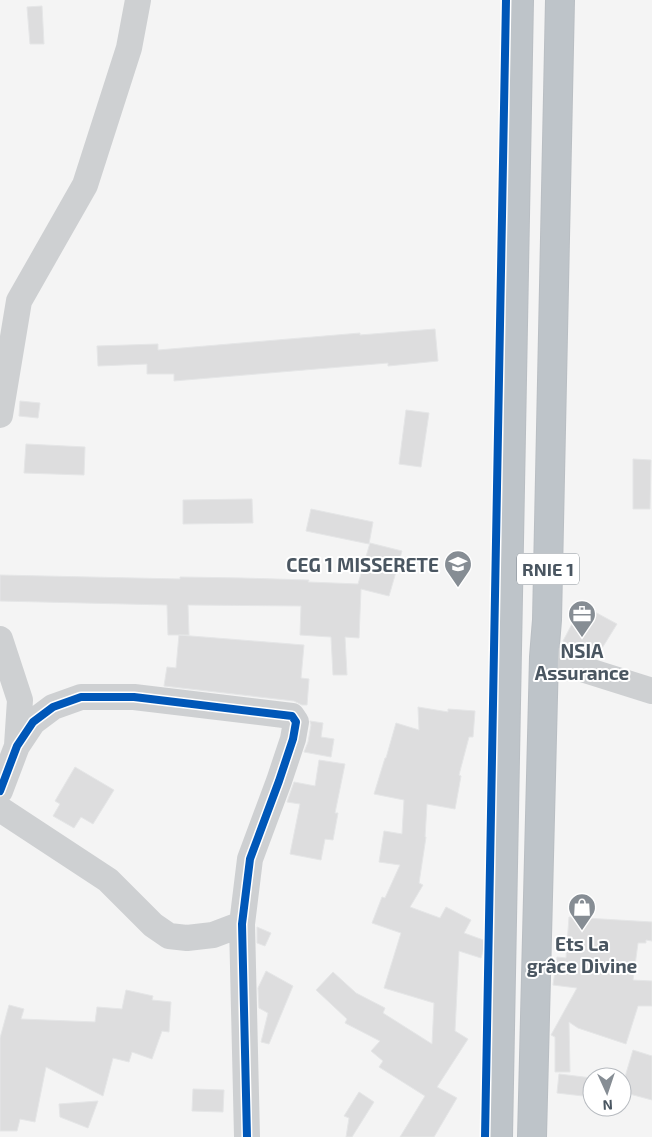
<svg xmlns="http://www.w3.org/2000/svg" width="652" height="1137" font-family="'Exo 2',sans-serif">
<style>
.building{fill:#ddddde;stroke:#e5e6e7}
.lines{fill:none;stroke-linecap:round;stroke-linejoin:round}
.highway-casing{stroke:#b9bec3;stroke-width:30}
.minor{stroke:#ced0d2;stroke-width:26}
.highway{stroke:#bec4c9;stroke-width:28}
.cycleway-casing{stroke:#fff;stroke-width:11}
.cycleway{stroke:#0057b8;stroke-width:8}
.labels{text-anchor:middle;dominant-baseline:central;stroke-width:4;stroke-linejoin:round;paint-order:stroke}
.shield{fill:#fff;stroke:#808990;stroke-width:1}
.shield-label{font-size:18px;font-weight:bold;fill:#4a5661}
.poi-label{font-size:19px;font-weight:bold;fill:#4a5661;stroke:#fff}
</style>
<rect width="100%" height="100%" fill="#f4f4f4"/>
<path class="building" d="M 42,6 L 44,44 L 30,44 L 27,7 Z
M 435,329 L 438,361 L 388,366 L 388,363 L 174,381 L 174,374 L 147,374 L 147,364 L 98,366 L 97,346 L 158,344 L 158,350 L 360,333 L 360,335 Z
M 20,401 L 40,403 L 38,418 L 19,416 Z
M 406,410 L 429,413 L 421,467 L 399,464 Z
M 26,444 L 85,447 L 84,475 L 24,473 Z
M 633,459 L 651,460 L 650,509 L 633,509 Z
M 252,499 L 253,523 L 183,524 L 183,500 Z
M 311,509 L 373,522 L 369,544 L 306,531 Z
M 370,543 L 402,551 L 389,596 L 361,589 L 359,638 L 345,637 L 347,675 L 333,675 L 331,637 L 300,635 L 301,606 L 188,605 L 189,635 L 168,635 L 167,605 L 0,601 L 0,575 L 180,579 L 180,577 L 242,578 L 309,580 L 308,582 L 358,584 Z
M 582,605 L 617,624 L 599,653 L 588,646 L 585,653 L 563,641 Z
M 179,635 L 304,645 L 301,678 L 309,679 L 307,705 L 302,705 L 294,701 L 164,686 L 167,667 L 176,668 Z
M 418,707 L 448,712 L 448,709 L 475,711 L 473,737 L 469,737 L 459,775 L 461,776 L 455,809 L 427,804 L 425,837 L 426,837 L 419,883 L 423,885 L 410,907 L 440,918 L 446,907 L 471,920 L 464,933 L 486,941 L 486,942 L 481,958 L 459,951 L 455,1031 L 468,1039 L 437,1087 L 457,1098 L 434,1137 L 400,1137 L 425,1096 L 379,1067 L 383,1061 L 371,1051 L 380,1041 L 345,1023 L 347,1019 L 316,990 L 333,972 L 356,993 L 385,1008 L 383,1013 L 432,1044 L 434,1003 L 384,988 L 401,933 L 372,923 L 382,897 L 385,898 L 400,865 L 379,862 L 384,831 L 402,834 L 404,800 L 374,794 L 385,758 L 386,758 L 396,723 L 419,730 Z
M 310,721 L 323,723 L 321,737 L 334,739 L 331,757 L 304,752 L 308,742 L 311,725 Z
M 319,760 L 345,764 L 335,813 L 338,813 L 333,840 L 325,839 L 321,860 L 290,854 L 300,804 L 287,802 L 294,782 L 315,786 Z
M 75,767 L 114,790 L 93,824 L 81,817 L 74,828 L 53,816 L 60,804 L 55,801 Z
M 569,917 L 652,922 L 652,941 L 646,940 L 646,943 L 638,943 L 633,980 L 652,981 L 652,1006 L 638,1006 L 626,1044 L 578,1028 L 569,1022 L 570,1072 L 555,1072 L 555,1037 L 551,1035 L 577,988 L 553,985 L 557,957 L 566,958 Z
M 257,927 L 271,933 L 265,946 L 257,943 Z
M 266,971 L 293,986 L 269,1044 L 261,1042 L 268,1013 L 259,1008 L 258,988 Z
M 126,990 L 153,996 L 152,1000 L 171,1002 L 169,1032 L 162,1031 L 152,1059 L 132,1052 L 129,1062 L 113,1058 L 103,1096 L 46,1067 L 35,1122 L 20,1119 L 17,1131 L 0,1131 L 0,1038 L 9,1005 L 24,1009 L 21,1019 L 95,1022 L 97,1007 L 122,1009 Z
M 633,1050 L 652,1056 L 652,1100 L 622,1092 L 622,1087 Z
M 559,1074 L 592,1078 L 592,1097 L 557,1093 Z
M 193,1089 L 224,1090 L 223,1112 L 192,1111 Z
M 359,1092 L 374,1102 L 352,1137 L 346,1137 L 349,1118 L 344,1116 Z
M 98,1101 L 88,1128 L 60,1117 L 59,1104 Z"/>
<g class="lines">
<g class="highway-casing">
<path id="highway" d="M 498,1137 L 519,0
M 532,1137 L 544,657 L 547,620 L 560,0"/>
</g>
<path class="minor" d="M 0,415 L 19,301 L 85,185 L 129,48 L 138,0
M 0,639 L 20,700 L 17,745
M 544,657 L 652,691
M 0,791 L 17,746 L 33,722 L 53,707 L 81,697 L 134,697 L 292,716 L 296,722 L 293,739 L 279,781 L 250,859 L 242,924 L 247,1137
M 0,809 L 108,880 L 153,925 L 169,936 L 187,938 L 213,935 L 242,924"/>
<use href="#highway" class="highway"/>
<g class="cycleway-casing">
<path id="cycleway" d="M 0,791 L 17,746 L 33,722 L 53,707 L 81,697 L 134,697 L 292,716 L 296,722 L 293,739 L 279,781 L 250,859 L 242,924 L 247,1137
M 485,1137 L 506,0"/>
</g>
<use href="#cycleway" class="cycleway"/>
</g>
<defs>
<g id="school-pin" transform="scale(1.4375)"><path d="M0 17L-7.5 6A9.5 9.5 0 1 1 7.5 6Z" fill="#868d94" stroke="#fff"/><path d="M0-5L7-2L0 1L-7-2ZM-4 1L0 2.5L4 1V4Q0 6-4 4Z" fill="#fff"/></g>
<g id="office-pin" transform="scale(1.4375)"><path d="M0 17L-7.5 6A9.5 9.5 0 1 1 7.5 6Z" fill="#868d94" stroke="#fff"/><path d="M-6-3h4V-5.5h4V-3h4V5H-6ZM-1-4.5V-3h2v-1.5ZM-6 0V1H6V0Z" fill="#fff"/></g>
<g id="shop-pin" transform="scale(1.4375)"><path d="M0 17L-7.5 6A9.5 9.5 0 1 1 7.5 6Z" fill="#868d94" stroke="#fff"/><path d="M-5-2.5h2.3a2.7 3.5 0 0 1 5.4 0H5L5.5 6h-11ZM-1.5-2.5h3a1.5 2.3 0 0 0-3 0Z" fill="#fff"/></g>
</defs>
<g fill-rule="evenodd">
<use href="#school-pin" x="458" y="564"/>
<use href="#office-pin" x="582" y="614"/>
<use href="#shop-pin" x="582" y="907"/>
</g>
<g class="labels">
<rect class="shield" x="517" y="553.5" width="62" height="31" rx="4"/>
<g class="shield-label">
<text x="548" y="569">RNIE 1</text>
</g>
<g class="poi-label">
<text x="439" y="564" text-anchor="end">CEG 1 MISSERETE</text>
<text x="582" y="650">NSIA<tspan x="582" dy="22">Assurance</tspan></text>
<text x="582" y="943">Ets La<tspan x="582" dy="22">grâce Divine</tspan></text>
</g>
</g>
<g transform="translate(607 1092) rotate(177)"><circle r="24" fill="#ffffff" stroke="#b7bbc0"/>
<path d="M0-4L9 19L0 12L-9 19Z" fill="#868d94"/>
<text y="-8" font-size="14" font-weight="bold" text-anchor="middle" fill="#4a5661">N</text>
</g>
</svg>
